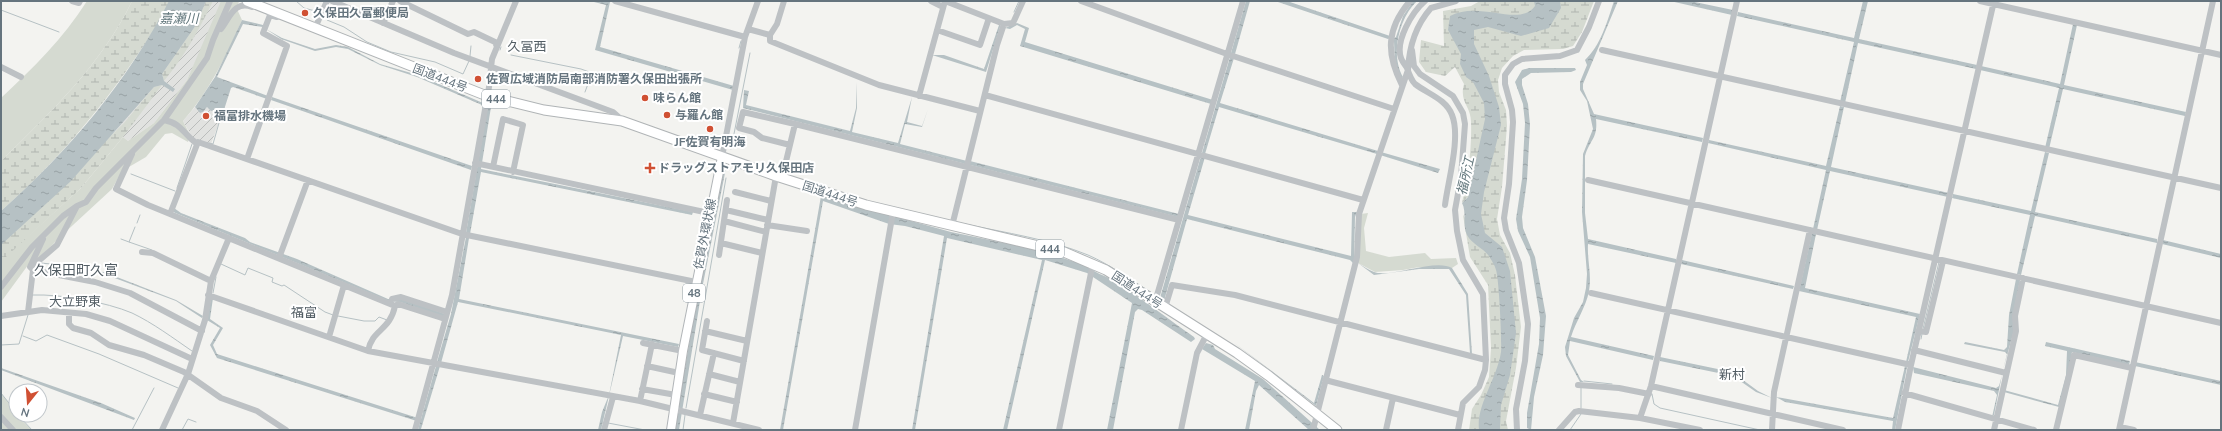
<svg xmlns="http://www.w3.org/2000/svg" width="2222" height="431" font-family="'Nunito Sans','Noto Sans JP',sans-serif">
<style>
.industrial{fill:url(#industrial-furrows)}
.green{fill:#d5dad1}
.wetland{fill:url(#wetland-marsh)}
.water{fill:url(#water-ripples)}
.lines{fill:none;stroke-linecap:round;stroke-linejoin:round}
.stream{stroke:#b6c1c4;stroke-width:1}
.major-casing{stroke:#b1b5b8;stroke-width:10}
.highway-casing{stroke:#b0b4b6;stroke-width:11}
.minor{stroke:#bdc1c4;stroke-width:6}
.major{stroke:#fff;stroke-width:8}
.highway{stroke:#fff;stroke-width:9}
.poi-dot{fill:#d05033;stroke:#fff;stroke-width:1.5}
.labels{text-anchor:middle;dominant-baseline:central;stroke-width:4;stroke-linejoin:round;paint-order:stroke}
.shield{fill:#fff;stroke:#939ea5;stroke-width:1}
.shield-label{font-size:11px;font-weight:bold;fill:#65747e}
.poi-label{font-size:12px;font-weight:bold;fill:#65747e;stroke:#fff;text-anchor:start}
.street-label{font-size:12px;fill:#65747e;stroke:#fff}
.water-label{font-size:13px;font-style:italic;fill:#61767b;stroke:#fff}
.neighbourhood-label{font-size:13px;fill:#525d64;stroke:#fff}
.quarter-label{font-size:14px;fill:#525d64;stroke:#fff}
</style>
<defs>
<pattern id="industrial-furrows" width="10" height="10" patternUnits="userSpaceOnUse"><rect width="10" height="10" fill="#e1e2e0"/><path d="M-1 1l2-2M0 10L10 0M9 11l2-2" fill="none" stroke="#babcbb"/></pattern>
<pattern id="wetland-marsh" width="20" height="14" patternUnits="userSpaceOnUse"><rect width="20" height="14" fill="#d5dad1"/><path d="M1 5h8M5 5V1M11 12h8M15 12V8" fill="none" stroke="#b0b5af"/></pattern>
<pattern id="water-ripples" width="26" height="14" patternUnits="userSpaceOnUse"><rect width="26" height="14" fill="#b6c1c4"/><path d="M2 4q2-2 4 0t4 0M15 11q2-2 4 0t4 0" fill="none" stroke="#98a1a4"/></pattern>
</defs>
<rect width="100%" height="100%" fill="#f3f3f0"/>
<path class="industrial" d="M 188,1 L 233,1 L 211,28 L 187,80 L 154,123 L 128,141 L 116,131 Z
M 195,107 L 200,113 L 202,112 L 207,107 L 218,113 L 220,120 L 211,144 L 193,139 L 183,121 Z"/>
<path class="green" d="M 87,1 L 132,1 C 102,64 50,113 1,161 L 1,98 C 33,68 63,39 87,1 Z
M 221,1 L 239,1 L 237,9 L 242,20 C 226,56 209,92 183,121 L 190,135 L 188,142 L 172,133 L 165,134 L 146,157 L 122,171 L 112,189 L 60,237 L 36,262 L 31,261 L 1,302 L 1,257 L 6,256 L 81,188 L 123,137 L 128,141 L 154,123 L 187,80 Z
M 1368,213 L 1364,228 L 1366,251 L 1389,257 L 1425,253 L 1431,259 L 1456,258 L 1458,264 L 1452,268 L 1419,267 L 1403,270 L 1375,272 L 1358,263 L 1361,214 Z
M 1,393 L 16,412 L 16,415 L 32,430 L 1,430 Z"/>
<path class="wetland" d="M 132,1 L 172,1 C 125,79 70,151 1,211 L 1,161 C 50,113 102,64 132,1 Z
M 206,1 L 213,1 C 199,30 184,57 164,81 L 162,74 L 196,25 Z
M 1480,1 L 1541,1 L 1535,18 L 1457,16 L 1487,105 L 1486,122 L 1468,197 L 1462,203 C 1468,176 1472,149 1471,122 C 1471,106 1459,102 1464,84 L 1455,67 L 1445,76 L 1426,72 L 1419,62 L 1421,40 L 1444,46 L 1443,11 L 1471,6 Z
M 1554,1 L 1594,1 L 1582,32 L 1573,46 L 1563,49 L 1524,50 L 1513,56 L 1502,68 L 1498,80 L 1499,92 L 1506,110 L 1507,126 L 1502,187 L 1497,219 L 1500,235 L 1510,253 L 1515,275 L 1521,327 L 1516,368 L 1506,421 L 1508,430 L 1493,430 L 1507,374 L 1507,273 L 1483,235 L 1475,218 L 1497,126 L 1468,41 L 1470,29 L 1489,23 L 1521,34 Z
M 162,85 L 123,137 L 81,188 L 6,257 L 1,257 L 1,241 L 124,123 L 154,87 Z
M 1463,215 L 1498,267 L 1504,347 L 1483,430 L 1469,430 L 1472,409 L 1481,395 L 1489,377 L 1491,348 L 1488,285 L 1470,257 Z"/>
<path class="water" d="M 169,1 L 206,1 L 196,25 L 162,74 L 164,81 L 175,89 L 173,92 L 162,85 L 154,87 L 71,181 L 1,245 L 1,211 C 68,152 128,81 169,1 Z
M 590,1 L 610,2 L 600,47 L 734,86 L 733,90 L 595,50 L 606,5 Z
M 1246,1 L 1250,1 L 1235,54 L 1231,53 Z
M 1275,1 L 1287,1 L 1390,36 L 1390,38 L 1388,39 Z
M 1413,1 L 1417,1 C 1399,18 1390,54 1403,77 L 1401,80 L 1395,67 L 1394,41 L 1392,40 L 1396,37 L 1403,16 Z
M 1534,1 L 1560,1 L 1561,8 L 1549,28 L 1521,36 L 1488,27 L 1474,30 L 1474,44 L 1489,76 L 1499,107 L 1501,125 L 1484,192 L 1481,214 L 1485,233 L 1502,247 L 1510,271 L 1516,333 L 1510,375 L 1501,405 L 1500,430 L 1479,430 C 1476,405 1497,379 1501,352 C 1502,343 1499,278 1496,270 C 1495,265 1491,260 1489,256 C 1483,248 1472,244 1467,235 C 1462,225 1467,212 1462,203 L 1468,197 L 1485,119 L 1484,103 L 1473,82 L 1466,77 L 1460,64 L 1461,54 L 1448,30 L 1450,16 C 1480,0 1519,28 1535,6 Z
M 1614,1 L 1618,1 L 1583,84 L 1583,89 L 1594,114 L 1703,138 L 1702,142 L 1596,119 C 1598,139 1590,139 1585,156 L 1585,213 L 1588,239 L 1676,259 L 1676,263 L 1588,244 C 1587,260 1592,275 1589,291 C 1586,307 1576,321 1571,337 L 1654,356 L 1653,360 L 1570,341 L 1568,355 L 1581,380 L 1584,382 L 1580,382 L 1566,356 L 1565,347 L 1574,318 L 1583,302 L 1586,288 L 1587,274 L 1582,212 L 1583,154 L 1593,129 L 1587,101 L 1580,90 L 1580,82 L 1587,65 L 1585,60 C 1601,45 1607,22 1614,1 Z
M 1670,1 L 1690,1 L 1733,10 L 1732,15 Z
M 1863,1 L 1868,1 L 1859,39 L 1977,65 L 1976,69 L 1858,43 L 1845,103 L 1840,102 L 1854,42 L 1737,16 L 1738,12 L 1854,38 Z
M 242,20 L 263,25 L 263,27 L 243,24 L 217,77 L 268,96 L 267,99 L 233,87 L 231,88 L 222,116 L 219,116 L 214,110 L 211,111 L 207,107 L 203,112 L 200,113 L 195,107 L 215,77 Z
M 1017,23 L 1029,28 L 1025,42 L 1213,100 L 1211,104 L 1020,46 L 1025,29 L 1017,25 L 1010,29 L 1005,28 Z
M 1001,24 L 986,72 L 932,55 L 944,55 L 984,69 L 999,25 Z
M 2073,24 L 2077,25 L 2064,85 L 2186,112 L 2185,116 L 2063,89 L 2049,149 L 2045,148 L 2059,88 L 1980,70 L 1981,66 L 2060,84 Z
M 266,29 L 282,38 L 315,49 L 336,45 L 348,47 L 380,64 L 418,75 L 483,103 L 482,105 L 417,77 L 380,65 L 348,49 L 336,47 L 315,51 L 281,39 Z
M 1230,57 L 1234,58 L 1220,103 L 1378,151 L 1377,154 L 1219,107 L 1205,154 L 1202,153 Z
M 1529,68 L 1575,68 L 1576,70 L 1571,72 L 1531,73 L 1522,79 L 1522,85 L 1528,104 L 1530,125 L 1527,180 L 1522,217 L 1523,228 L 1535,257 L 1546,316 L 1543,355 L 1534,397 L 1531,430 L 1527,428 L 1527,413 L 1539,344 L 1540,318 L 1530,257 L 1518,231 L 1516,219 L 1522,179 L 1525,123 L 1523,104 L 1515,82 L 1522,70 Z
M 857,82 L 857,108 L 852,132 L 898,143 L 912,97 L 907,122 L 922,126 L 928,109 L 922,127 L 905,124 L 900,144 L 967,161 L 966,164 L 743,108 L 744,90 L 749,91 L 746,105 L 850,131 L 856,108 Z
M 272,97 L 472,166 L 471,170 L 271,100 Z
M 488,104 L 491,107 L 481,169 L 693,212 L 692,215 L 481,172 L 470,234 L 466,233 Z
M 1840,106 L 1844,107 L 1831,167 L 1949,193 L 1948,197 L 1830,171 L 1817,230 L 1813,229 L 1826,170 L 1708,143 L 1709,140 L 1826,166 Z
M 1381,152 L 1440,169 L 1438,173 L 1380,155 Z
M 2045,152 L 2049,153 L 2035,212 L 2157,239 L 2157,243 L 2035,216 L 2021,275 L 2017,274 L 2030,215 L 1952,198 L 1953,194 L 2031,211 Z
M 1201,156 L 1205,157 L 1188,215 L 1351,256 L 1352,212 L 1357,212 L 1355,217 L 1354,264 L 1350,260 L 1187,219 L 1164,301 L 1160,298 Z
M 970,161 L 1179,214 L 1178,217 L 970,165 Z
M 723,168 L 726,168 L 702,289 L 679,430 L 674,430 L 699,287 Z
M 821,196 L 951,232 L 1039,250 L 1084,265 C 1093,272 1106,276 1116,282 C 1144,300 1167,318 1194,337 L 1195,339 L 1191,342 L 1142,310 L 1138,309 L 1135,312 L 1113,430 L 1107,430 L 1132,303 L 1087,273 L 1045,260 L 1007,430 L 1003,430 L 1042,260 L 947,238 L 915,430 L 912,430 L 944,236 L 905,226 L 889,224 L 823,201 L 783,430 L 780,430 Z
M 174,208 L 181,213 L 245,238 L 250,242 L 297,259 L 388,299 L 402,299 L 445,314 L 444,317 L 400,302 L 389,301 L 173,212 Z
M 1812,233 L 1816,234 L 1805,288 L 1920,314 L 1908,362 L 1906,362 L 1916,317 L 1799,291 Z
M 466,237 L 469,238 L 459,299 L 679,344 L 678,347 L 623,336 L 601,430 L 598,430 L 602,412 L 609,395 L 621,335 L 458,302 L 441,363 L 437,362 L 451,314 Z
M 2163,240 L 2221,254 L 2221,258 L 2162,244 Z
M 1682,260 L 1794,286 L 1793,289 L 1681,264 Z
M 1358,263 C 1363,266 1369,270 1374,272 C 1391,278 1436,258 1452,268 L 1468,294 L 1472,354 L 1470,353 L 1466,295 L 1449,269 L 1419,269 L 1374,275 Z
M 104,272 L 176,300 L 203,316 L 202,318 L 176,301 L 104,274 Z
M 2016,279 L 2020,280 L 2013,315 L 2013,334 L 2003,370 L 2007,354 L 2005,352 L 1964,344 L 1965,342 L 2004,350 L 2007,347 L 2009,315 Z
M 211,298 L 213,298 L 210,319 L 223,328 L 213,345 L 217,354 L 421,419 L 436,366 L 440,366 L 421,429 L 423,430 L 418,430 L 420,422 L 217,358 L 210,345 L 220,328 L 207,320 Z
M 1233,342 L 1314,403 L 1322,375 L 1324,376 L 1316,406 Z
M 2046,342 L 2130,361 L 2129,365 L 2072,352 L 2068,376 L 2059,407 L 2004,392 L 2004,390 L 2058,405 L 2066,375 L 2067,351 L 2045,346 Z
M 1206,343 L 1213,345 L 1215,349 L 1263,379 L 1320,430 L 1309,430 L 1259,385 L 1256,391 L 1249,430 L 1245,430 L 1255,381 L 1212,355 L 1202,349 Z
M 1660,357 L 1732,372 L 1758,391 L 1772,398 L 1756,392 L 1733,376 L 1660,361 Z
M 2135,362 L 2221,381 L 2221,385 L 2135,366 Z
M 1905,366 L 1907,367 L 1895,430 L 1892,430 L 1893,421 L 1785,402 L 1776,397 L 1893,418 Z
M 1913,367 L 1996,388 L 1999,386 L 2002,375 L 1994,415 L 1992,417 L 1997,395 L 1994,391 L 1914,373 Z
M 1,368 L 101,403 L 135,418 L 134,420 L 1,370 Z"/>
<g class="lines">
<path class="stream" d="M 296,1 L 304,8 L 319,12
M 1,10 L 59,32
M 1014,12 L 1019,1
M 324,14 L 327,20 L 344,27 L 367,42 L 391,52 L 435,62 L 463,74 L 469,61
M 739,48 L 741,41
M 500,50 L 501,47
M 511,55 L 581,69 L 592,73 L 585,92
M 470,56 L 471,46
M 209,143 L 213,144 L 221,116
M 731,149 L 750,53
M 131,174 L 175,191
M 177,188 L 192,144
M 137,223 L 140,215
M 965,224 C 1006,233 1049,239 1088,255 C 1111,265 1132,281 1154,294
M 135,227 L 129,242 L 152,250
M 121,239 L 129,242
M 41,263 C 63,265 84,268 105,273
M 221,264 L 245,275 L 248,268 L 273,278 L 272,282 L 282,286 L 284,285 L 325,312 L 333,315
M 213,293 L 216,277
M 33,295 C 61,294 106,302 132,313 C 153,323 173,338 192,351
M 338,316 L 364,321 L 375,321 L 379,317 L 387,320
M 1923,329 L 1939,262
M 23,336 L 36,341 L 47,335 L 99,354 L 178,388
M 1921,339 L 1922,334
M 1,345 L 19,344 L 28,315
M 1584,381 L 1612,384
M 1,393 L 16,412
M 1652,394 L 1654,404 L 1660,408 L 1760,430
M 686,408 L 726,178
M 1581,408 L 1581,388
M 18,415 L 32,430
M 608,423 L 645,430
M 132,430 L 154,388
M 182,430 L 188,419 L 196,422
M 683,430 L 685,415
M 1570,430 L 1581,414"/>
<g class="major-casing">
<path id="major" d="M 671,430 L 683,351 L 722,157"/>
</g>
<g class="highway-casing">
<path id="highway" d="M 247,1 L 487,96 L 544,110 L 622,121 L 776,176 L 866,205 L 1064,252 L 1106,270 L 1237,353 L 1269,376 L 1337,430"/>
</g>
<path class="minor" d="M 72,1 L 79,3 L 80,1
M 332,1 L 454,53 L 613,112 L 622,120
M 400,1 L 468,34 L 474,32 L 495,42 L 497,47
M 615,1 L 745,37
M 931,1 L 943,7
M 945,1 L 1004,24 L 1013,23 L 1023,1
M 1081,1 L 1227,54 L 1394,109
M 1425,1 C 1412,12 1395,41 1401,58 C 1402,61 1405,65 1407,68 C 1409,74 1411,80 1415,84 C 1428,94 1446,99 1452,115 C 1461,137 1448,181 1445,205
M 1980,1 L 2221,55
M 383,23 L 393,1
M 315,28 L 327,1
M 221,29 C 230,17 235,0 252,7
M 748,29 L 770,35 L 770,41 L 879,85 L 980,111
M 937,30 L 980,45 L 989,18
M 770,35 L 777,24 L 784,1
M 1412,50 L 1414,66 L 1420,74 L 1453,96 L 1463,113 L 1465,124 L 1461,177 L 1455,210 L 1457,231 L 1463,260 L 1483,294 L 1486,360 L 1485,370 L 1479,387 L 1463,403 L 1458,430
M 1602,50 L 2221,188
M 1,67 L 21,77
M 1402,85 C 1386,54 1386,29 1410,1
M 985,95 L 1363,200
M 919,96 L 945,1
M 164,120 C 183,124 182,133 196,143
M 795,124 L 1179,220
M 132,154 L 116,189 L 148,205 L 395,306 L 398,304 L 445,319
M 722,157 L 745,37 L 758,1
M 247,159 L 287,46 L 263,33 L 270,15 L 277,17
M 475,163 L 709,213
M 493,167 L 503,119 L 523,125 L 513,172
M 782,178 L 795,124 L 743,112 L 739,128 L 754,132 L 762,138 L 790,145
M 1588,180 L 2221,323
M 735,192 L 771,201
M 76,208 L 57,245 L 35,264 L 33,270 L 95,282 L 130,293 L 202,331
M 726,210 L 768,220
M 170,214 L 198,142 L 462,234 L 696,282
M 724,221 L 766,232
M 767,225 L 807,231
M 952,226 L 997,45 L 1004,24
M 721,243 L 762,253
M 142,252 L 153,253 L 211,281
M 719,255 L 727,200
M 279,258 L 308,180
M 1,287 L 32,247 L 63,216 L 77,206 L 86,202 L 96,188 L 164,120 L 207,58 L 213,40 L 230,1
M 1591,293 L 1911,365
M 208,295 L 368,351 L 640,401 L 759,430
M 1155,302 L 1243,1
M 391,304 L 392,299 L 401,297 L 447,312
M 1165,308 L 1172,285 L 1235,295 L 1486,360
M 28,312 L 33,270 L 30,267 L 43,239
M 69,313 L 69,324 L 73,328 L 91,333 L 109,345 L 144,355 L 184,372 L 221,398 L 257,411 L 286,430
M 1,316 L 42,310 L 86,314 L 110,321 L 192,359
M 707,321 L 702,350 L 744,361
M 705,331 L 747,341
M 1918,331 L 1926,332 L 1943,261
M 329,337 L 344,285
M 643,343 L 683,351
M 1914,350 L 2006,373
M 368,351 C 372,329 390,331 395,306
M 647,366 L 679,373
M 709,374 L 740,382
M 1325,380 L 1460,415
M 1578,385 L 1619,388 L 1649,394
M 1651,386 L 1843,430
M 642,389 L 676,395
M 1904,393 L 2034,430
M 704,394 L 737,402
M 640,401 L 652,344
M 700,415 L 714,353
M 1,417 L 13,430
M 1640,418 L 1651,386 L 1737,1
M 733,423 L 776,176
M 2120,427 L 2134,430
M 162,430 L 188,374 L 205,320 L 211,281 L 229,238
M 415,430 L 452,295 L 489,87 L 492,59 L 516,1
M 604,430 L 613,397
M 855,430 L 893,212
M 1059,430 L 1093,263
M 1181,430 L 1197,353 L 1207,334
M 1313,430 L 1357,257 L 1359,214 L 1408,70 C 1409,47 1416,25 1431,8 L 1456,1
M 1386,430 L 1393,398
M 1517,430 L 1516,409 L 1525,361 L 1528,324 L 1519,263 L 1506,230 L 1504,218 L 1509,184 L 1513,122 L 1512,110 L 1505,84 L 1505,75 L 1513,64 L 1522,59 L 1560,56 L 1577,50 L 1589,27 L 1599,1
M 1559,430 L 1575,412 L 1579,411 L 1640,418 L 1700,430
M 1772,430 L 1774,392 L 1810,230
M 1898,430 L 1911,365 L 1994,1
M 1994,430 L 2016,331 L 2015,316 L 2023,278
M 2056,430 L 2074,355 L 2132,368
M 2119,430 L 2213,1"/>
<use href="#major" class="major"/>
<use href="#highway" class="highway"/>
</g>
<g class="poi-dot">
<circle cx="305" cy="13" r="4"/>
<circle cx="478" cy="79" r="4"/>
<circle cx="645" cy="98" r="4"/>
<circle cx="667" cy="115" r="4"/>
<circle cx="206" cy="116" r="4"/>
<circle cx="710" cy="129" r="4"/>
<path d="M648 162h4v4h4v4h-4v4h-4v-4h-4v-4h4z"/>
</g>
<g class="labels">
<g class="shield">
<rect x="482" y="90" width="28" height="18" rx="3"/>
<rect x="1036" y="240" width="28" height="18" rx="3"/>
<rect x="683" y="284" width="22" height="18" rx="3"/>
</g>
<g class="shield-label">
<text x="496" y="99">444</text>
<text x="1050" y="249">444</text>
<text x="694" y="293">48</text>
</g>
<g class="poi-label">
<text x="313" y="13">久保田久富郵便局</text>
<text x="486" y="79">佐賀広域消防局南部消防署久保田出張所</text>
<text x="653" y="98">味らん館</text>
<text x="675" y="115">与羅ん館</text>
<text x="214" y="116">福富排水機場</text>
<text x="710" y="142" text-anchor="middle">JF佐賀有明海</text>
<text x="658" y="168">ドラッグストアモリ久保田店</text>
</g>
<g class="street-label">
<text transform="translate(440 78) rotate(21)">国道444号</text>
<text transform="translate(830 194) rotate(18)">国道444号</text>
<text transform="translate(705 234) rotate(-79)">佐賀外環状線</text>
<text transform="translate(1137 290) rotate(33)">国道444号</text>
</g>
<g class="water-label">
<text x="179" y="19">嘉瀬川</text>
<text transform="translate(1466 176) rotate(-77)">福所江</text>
</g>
<g class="neighbourhood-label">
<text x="527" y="47">久冨西</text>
<text x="75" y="302">大立野東</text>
<text x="304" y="313">福富</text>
<text x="1732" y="375">新村</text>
</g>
<g class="quarter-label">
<text x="76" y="270">久保田町久富</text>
</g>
</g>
<rect width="2222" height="431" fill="none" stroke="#65747e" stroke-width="4"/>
<g transform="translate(28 403) rotate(197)"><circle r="19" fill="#ffffff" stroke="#c1c7cb"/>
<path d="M0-3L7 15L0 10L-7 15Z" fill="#d05033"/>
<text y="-6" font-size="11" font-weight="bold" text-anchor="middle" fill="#65747e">N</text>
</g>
</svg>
